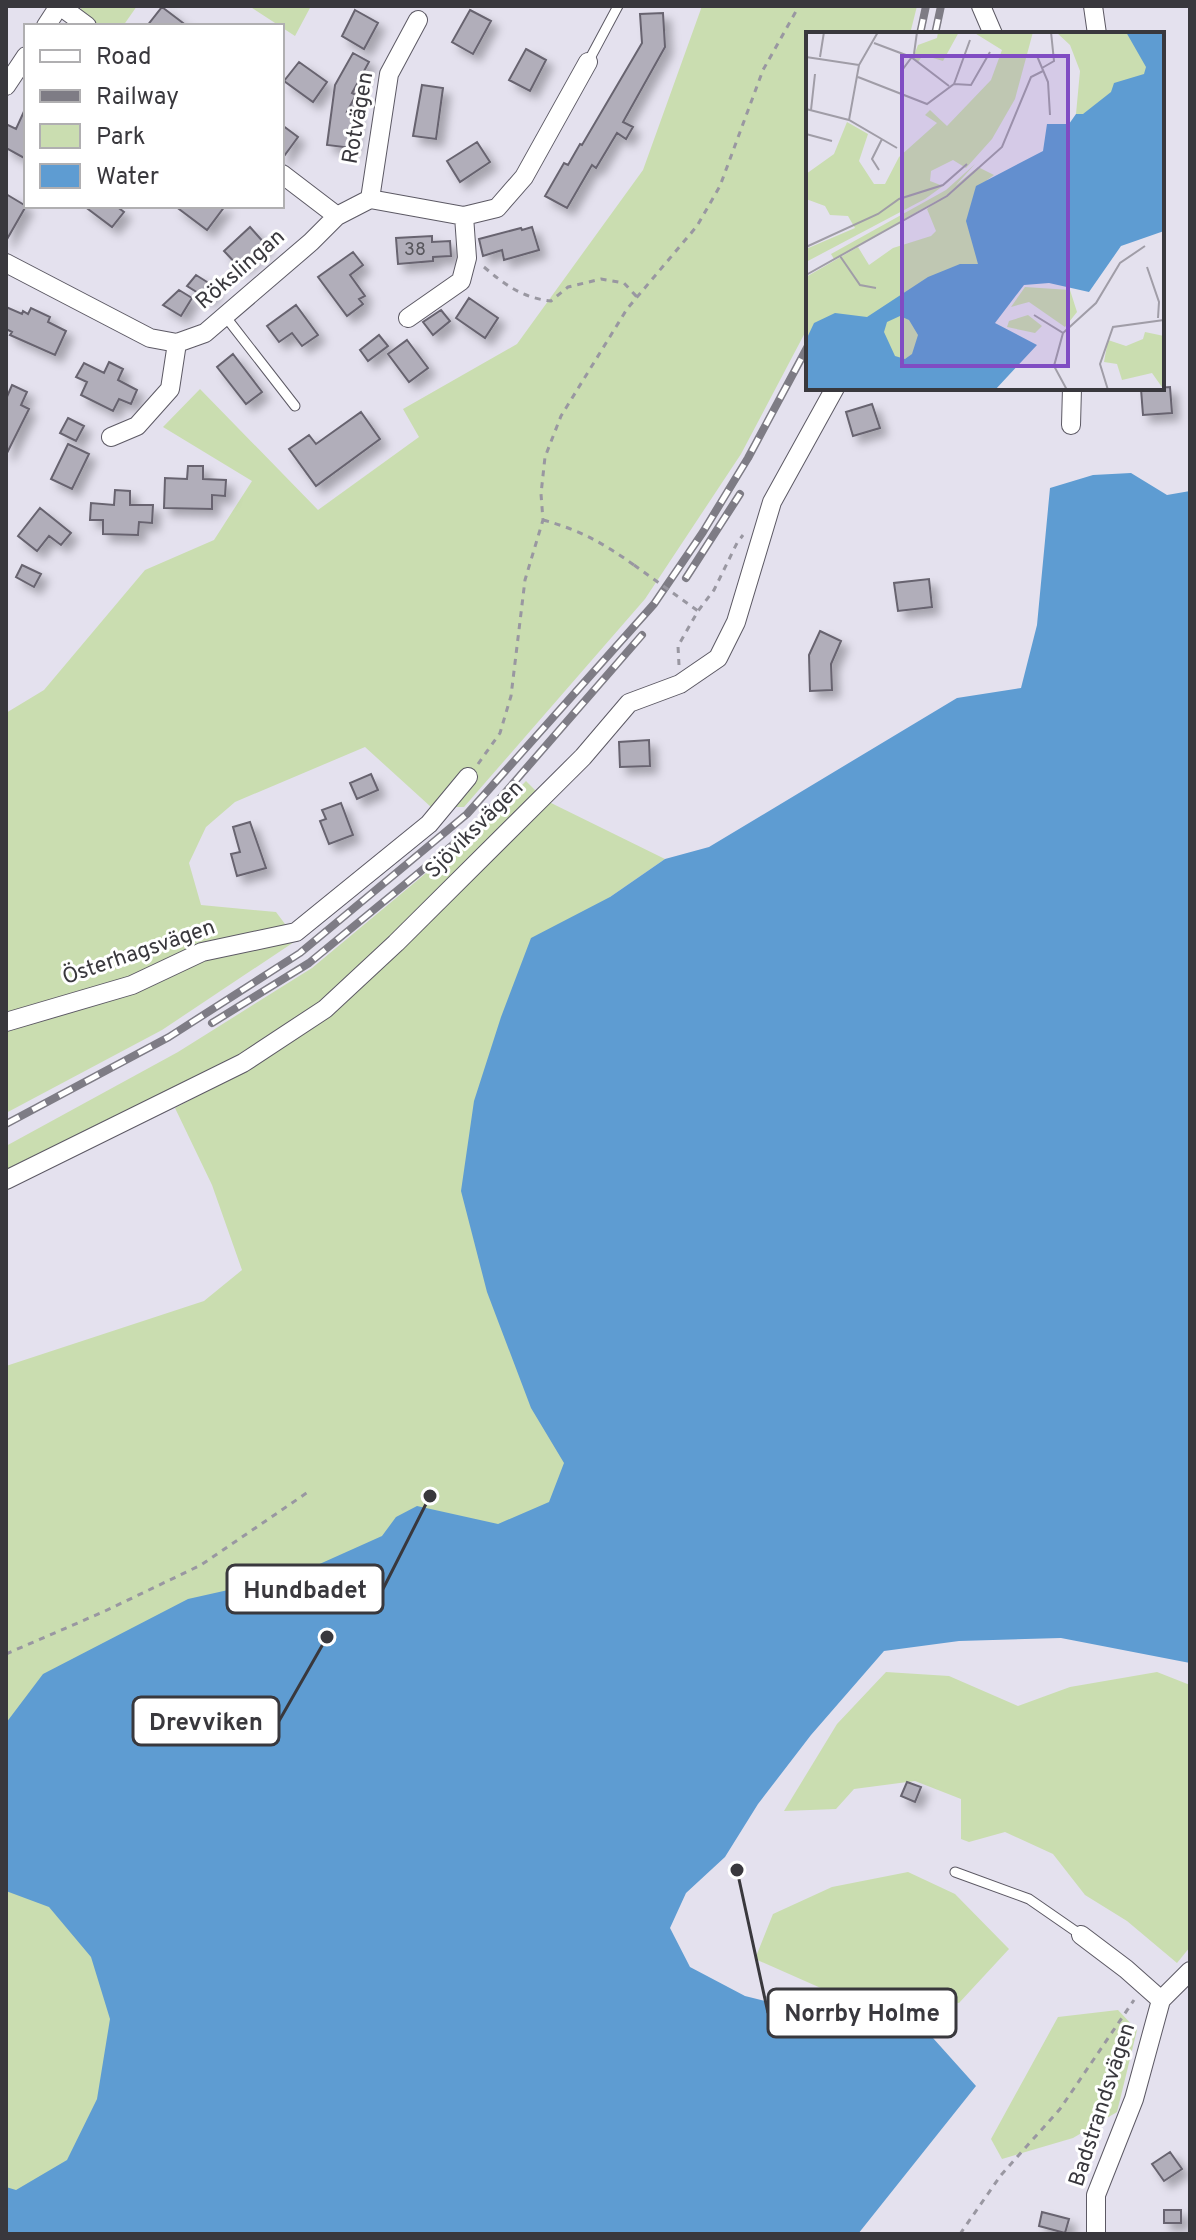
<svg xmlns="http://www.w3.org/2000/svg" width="1196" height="2240" font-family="Overpass,sans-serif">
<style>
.green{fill:#caddb0}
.water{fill:#5e9cd2}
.building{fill:#b1aeba;stroke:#67646f;stroke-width:2;filter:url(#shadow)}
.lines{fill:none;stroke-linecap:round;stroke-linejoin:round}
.service-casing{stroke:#5c5964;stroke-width:11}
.minor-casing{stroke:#5c5964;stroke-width:20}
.path{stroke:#9997a1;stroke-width:3;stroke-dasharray:6 6;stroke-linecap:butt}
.service{stroke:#fff;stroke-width:9}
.minor{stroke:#fff;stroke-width:18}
.rail-casing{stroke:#7e7c85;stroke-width:8}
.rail{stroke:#fff;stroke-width:5;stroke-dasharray:15;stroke-linecap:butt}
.path-bridge{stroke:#9997a1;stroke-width:3;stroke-dasharray:6 6;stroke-linecap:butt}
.labels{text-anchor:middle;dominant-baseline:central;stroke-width:6;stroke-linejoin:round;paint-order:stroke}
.number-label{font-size:18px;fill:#57565c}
.street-label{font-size:22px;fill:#39383d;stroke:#fff}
.inset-road{fill:none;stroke:#a09da7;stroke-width:2}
.view{fill:#804cc3;fill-opacity:0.15;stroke:#804cc3;stroke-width:4}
.inset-edge{fill:none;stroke:#39383d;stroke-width:4}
.leader{fill:none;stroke:#39383d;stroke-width:3}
.callout-dot{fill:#39383d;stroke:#fff;stroke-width:3}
.callout{fill:#fff;stroke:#39383d;stroke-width:3}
.callout-label{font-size:24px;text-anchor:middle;font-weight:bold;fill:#39383d}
</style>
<defs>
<filter id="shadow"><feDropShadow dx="7" dy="7" stdDeviation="4" flood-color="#0004"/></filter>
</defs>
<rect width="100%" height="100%" fill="#e4e1ee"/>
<path class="green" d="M 82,6 L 137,6 L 123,26 L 96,26 L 79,13 Z
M 249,6 L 311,6 L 295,36 Z
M 702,6 L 917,6 L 910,34 L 808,34 L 808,327 L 741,454 L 645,599 L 464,807 L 431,807 L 365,747 L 235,802 L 206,827 L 189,863 L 201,905 L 276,912 L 297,940 L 162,1030 L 6,1113 L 6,713 L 44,690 L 145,570 L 214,540 L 252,481 L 163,427 L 200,389 L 318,510 L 419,437 L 403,409 L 517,344 L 643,170 Z
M 526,781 L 539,794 L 324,1004 L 240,1059 L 6,1172 L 6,1146 L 178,1052 L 312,968 L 479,829 Z
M 547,801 L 665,859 L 610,897 L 1092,1270 L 6,2234 L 6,1366 L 204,1301 L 242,1270 L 212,1185 L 175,1108 L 249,1069 Z
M 886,1672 L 949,1676 L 1018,1706 L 1070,1687 L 1157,1672 L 1190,1685 L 1190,1947 L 1177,1963 L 1127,1921 L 1085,1895 L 1053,1854 L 1005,1832 L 969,1842 L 961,1839 L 961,1799 L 915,1781 L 854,1789 L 836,1809 L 784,1811 L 837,1724 Z
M 908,1872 L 955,1894 L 1009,1949 L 959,2003 L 823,1989 L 755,1959 L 773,1914 L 832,1887 Z
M 1118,2010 L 1137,2030 L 1117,2112 L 1073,2138 L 1002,2159 L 991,2139 L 1058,2017 Z"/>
<path class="water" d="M 1131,473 L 1167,495 L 1190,491 L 1190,1663 L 1061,1638 L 959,1641 L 884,1651 L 811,1735 L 758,1804 L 725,1857 L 686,1893 L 670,1928 L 690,1967 L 745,1996 L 823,2015 L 924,2028 L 976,2086 L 858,2234 L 6,2234 L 6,2187 L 16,2190 L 67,2160 L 97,2099 L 110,2019 L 91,1957 L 49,1907 L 6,1891 L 6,1723 L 43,1674 L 188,1599 L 295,1575 L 382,1536 L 396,1517 L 417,1506 L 498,1524 L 549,1502 L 564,1463 L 531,1408 L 487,1292 L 461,1191 L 474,1101 L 501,1017 L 531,938 L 610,897 L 665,859 L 709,847 L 957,698 L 1021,688 L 1037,625 L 1050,488 L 1093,475 Z"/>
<path class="building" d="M 162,7 L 187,26 L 147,26 Z
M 355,10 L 378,23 L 364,49 L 342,36 Z
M 470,10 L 491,21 L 473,54 L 452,42 Z
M 663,13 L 665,47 L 623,122 L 633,127 L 626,139 L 617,133 L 596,168 L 592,165 L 567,208 L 545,196 L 564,163 L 568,165 L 580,144 L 582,145 L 642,43 L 640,14 Z
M 526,49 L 546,60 L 530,91 L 509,80 Z
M 353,53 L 369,62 L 352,93 L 356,95 L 347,112 L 357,113 L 352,148 L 327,145 L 335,85 Z
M 299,62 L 327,82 L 313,102 L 284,81 Z
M 422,85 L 443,88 L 436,139 L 413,136 Z
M 26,107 L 26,159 L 6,148 L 6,124 L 16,129 Z
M 282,125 L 298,137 L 282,159 Z
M 477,142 L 490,162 L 460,182 L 447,161 Z
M 6,194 L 26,206 L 6,241 Z
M 84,206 L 116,206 L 124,212 L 112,227 Z
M 175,206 L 225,206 L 207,230 Z
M 250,227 L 266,245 L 240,268 L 224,251 Z
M 532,227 L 539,250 L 504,260 L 502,250 L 483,256 L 479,239 L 521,228 L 522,230 Z
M 432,236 L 432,242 L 450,241 L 451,256 L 433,257 L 433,261 L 398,264 L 396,238 Z
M 353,252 L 363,265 L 350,275 L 365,296 L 359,299 L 363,304 L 347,316 L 318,277 Z
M 196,275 L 215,287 L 208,299 L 187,286 Z
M 179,290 L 192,298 L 181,316 L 163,305 Z
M 469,298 L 498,318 L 485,338 L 456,318 Z
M 296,305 L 318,335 L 302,346 L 292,333 L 279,342 L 267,326 Z
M 6,307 L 22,314 L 23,311 L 28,314 L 31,308 L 50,317 L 48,322 L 66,331 L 55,355 L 10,335 L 12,332 L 6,329 Z
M 441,310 L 450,321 L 433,335 L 423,322 Z
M 379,335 L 388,346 L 368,361 L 360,350 Z
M 407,340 L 428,368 L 409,382 L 388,354 Z
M 233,354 L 262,392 L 246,404 L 217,367 Z
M 109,362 L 123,369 L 118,380 L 137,390 L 131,404 L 119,399 L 113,411 L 81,395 L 87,382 L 76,377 L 84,363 L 104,373 Z
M 12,385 L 27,392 L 21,405 L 29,409 L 6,455 L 6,399 Z
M 1170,387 L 1172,413 L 1143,415 L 1141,389 Z
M 872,404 L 880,428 L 853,436 L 846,412 Z
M 361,412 L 380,439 L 316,486 L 289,449 L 309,435 L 316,444 Z
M 68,418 L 84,426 L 76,441 L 60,433 Z
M 68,444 L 89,454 L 72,489 L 51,479 Z
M 188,466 L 203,466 L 203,479 L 226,480 L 225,496 L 212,495 L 212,509 L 164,508 L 165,478 L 187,479 Z
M 115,490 L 130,491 L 130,505 L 153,505 L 152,523 L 139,522 L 138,535 L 103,534 L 103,520 L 90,520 L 91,503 L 114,505 Z
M 40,508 L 71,533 L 61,545 L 49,536 L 37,551 L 18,536 Z
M 22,565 L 41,574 L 34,587 L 16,577 Z
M 929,579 L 932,607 L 898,611 L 894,583 Z
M 820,631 L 841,641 L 831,664 L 832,690 L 810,691 L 809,655 Z
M 649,740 L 650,766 L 620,767 L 619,742 Z
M 371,774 L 378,790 L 357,799 L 350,783 Z
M 341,803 L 353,835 L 329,844 L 320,821 L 326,819 L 322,810 Z
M 250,822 L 266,868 L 237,876 L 231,854 L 240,852 L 233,827 Z
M 907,1782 L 921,1787 L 915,1802 L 901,1796 Z
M 1170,2152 L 1182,2169 L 1164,2181 L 1152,2164 Z
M 1164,2210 L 1181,2210 L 1181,2223 L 1164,2223 Z
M 1042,2212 L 1069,2219 L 1065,2233 L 1039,2226 Z"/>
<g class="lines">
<g class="service-casing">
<path id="service" d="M 588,62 L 618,6
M 225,316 L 295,406
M 955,1872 L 1029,1899 L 1081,1935"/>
</g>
<g class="minor-casing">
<path id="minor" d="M 60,6 L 87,26
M 981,6 L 993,34
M 1093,6 L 1097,34
M 46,26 L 59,6
M 6,86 L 26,56
M 282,174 L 337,216
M 370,199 L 389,74 L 418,20
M 6,263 L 150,338 L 177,343 L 205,333 L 311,242 L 337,216 L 370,199 L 464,216 L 497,208 L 524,177 L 588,62
M 408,318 L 461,281 L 467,258 L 464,216
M 1071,425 L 1072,388
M 111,437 L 137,426 L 170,389 L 177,343
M 6,1022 L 132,985 L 202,952 L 296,932 L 429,824 L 468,777
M 6,1180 L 243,1063 L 325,1009 L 396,943 L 583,757 L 629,703 L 680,684 L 718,658 L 736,622 L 772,502 L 835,388
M 1081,1935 L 1126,1969 L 1161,2000 L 1134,2099 L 1096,2195 L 1096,2234
M 1161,2000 L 1190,1971"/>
</g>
<path class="path" d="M 484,267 C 505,285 523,298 551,301 L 568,287 L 601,279 L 624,283 L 637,297
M 543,520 C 580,530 603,543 634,565
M 679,665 L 678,646 L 698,611 L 714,590 L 737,543 L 743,535
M 478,764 L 500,733 L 511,696 L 525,580 L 543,520 L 541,494 L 545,457 L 561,416 L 627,309 L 697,226 L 720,186 L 763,70 L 799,6
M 6,1654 L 103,1612 L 201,1565 L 311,1490
M 960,2234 L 1001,2175 L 1060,2109 L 1134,2000"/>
<use href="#service" class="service"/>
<use href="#minor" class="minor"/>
<g class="rail-casing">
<path id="rail" d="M 920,34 L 926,6
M 935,34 L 941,6
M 686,578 L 740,494
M 212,1023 L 309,963 L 477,825 L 642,635
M 6,1124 L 169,1037 L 300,953 L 467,814 L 654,604 L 703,532 L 748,458 L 808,346"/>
</g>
<use href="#rail" class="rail"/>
<path class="path-bridge" d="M 634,565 L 698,611"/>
</g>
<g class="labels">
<g class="number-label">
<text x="415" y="250">38</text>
</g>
<g class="street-label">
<text transform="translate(359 118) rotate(-80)">Rotvägen</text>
<text transform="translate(241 270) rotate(-41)">Rökslingan</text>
<text transform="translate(475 830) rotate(-45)">Sjöviksvägen</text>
<text transform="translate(139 953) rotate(-19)">Österhagsvägen</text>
<text transform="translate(1103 2105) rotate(-72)">Badstrandsvägen</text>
</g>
</g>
<g transform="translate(806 32)">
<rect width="358" height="358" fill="#e4e1ee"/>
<path d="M 132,0 L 153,0 L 137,29 L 117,23 L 112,30 L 107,26 L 112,13 L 131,6 ZM 167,0 L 227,0 L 209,67 L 186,107 L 160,136 L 147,128 L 125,139 L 124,149 L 137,154 L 119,167 L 0,230 L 0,217 L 49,196 L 42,184 L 24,183 L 19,174 L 0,167 L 0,142 L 28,122 L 41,90 L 62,102 L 53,129 L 68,152 L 79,152 L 93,125 L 131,91 L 119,83 L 124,78 L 141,94 L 185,48 L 196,18 ZM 250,0 L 358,0 L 358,110 L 270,82 L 274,39 L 264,13 ZM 169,132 L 141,163 L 28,227 L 25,222 L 140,158 ZM 172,135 L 188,143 L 181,148 L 247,200 L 136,349 L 0,358 L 0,245 L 52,215 L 63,233 L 87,216 L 125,204 L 130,199 L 121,177 ZM 219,255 L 264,258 L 271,280 L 259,295 L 223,270 L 205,275 ZM 222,283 L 236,294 L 229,301 L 201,295 L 203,289 ZM 339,300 L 358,304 L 358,358 L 346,341 L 316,348 L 311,332 L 298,330 L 302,308 L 320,314 L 337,307 Z" fill="#caddb0"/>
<path d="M 320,0 L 358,0 L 358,199 L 315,214 L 283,260 L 243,251 L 218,253 L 189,291 L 231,313 L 189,358 L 0,358 L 0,308 L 8,291 L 29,281 L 61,285 L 122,245 L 154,232 L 172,232 L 160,189 L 170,154 L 237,119 L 241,92 L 263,92 L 270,82 L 277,82 L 305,60 L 308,51 L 338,42 L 340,35 ZM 94,284 L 103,288 L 112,303 L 106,322 L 99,327 L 89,324 L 78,300 L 81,290 Z" fill="#5e9cd2" fill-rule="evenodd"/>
<path class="inset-road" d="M 68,11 L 105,25 L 143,54M 231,24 L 242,50 L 244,83M 0,25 L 53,33M 14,25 L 18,0M 236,36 L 248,29 L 245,0M 97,37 L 108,22 L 111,0M 52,45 L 121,72 L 148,52 L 165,53 L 184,20M 148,52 L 164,8M 0,77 L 43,88 L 91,116M 5,78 L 9,42M 43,88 L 53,33 L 72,0M 0,102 L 26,109M 73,138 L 66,127 L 76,107M 0,215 L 72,182 L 93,167 L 137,153 L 161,132M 34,224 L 54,253 L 70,256M 341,235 L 353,270 L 352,286M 0,243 L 141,164 L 196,115 L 225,45 L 237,39M 228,283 L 257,301 L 248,334 L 261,358M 257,301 L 290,271 L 314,231 L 339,214M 302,358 L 294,332 L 307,295 L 358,288"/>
<path class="view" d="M 96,24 L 262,24 L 262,334 L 96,334 Z"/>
<rect width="358" height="358" class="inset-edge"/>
</g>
<path class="leader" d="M430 1496L383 1589M327 1637L279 1721M737 1870L768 2013"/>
<g class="callout-dot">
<circle cx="430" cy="1496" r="8"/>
<circle cx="327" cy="1637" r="8"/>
<circle cx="737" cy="1870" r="8"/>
</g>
<g class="callout">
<rect x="227" y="1565" width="156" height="48" rx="8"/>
<rect x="133" y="1697" width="146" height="48" rx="8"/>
<rect x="768" y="1989" width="188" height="48" rx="8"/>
</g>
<g class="callout-label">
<text x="305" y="1598">Hundbadet</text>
<text x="206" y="1730">Drevviken</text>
<text x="862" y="2021">Norrby Holme</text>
</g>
<rect width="1196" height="2240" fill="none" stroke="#39383d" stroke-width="16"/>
<rect x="24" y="24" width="260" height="184" fill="#ffffff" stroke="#b0afb1" stroke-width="2"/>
<rect x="40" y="50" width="40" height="12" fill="#ffffff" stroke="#b0afb1" stroke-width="2"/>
<text x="96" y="64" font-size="24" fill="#39383d">Road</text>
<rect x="40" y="90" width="40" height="12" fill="#7e7c85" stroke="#b0afb1" stroke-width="2"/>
<text x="96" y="104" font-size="24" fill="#39383d">Railway</text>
<rect x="40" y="124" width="40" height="24" fill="#caddb0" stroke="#b0afb1" stroke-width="2"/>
<text x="96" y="144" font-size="24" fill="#39383d">Park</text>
<rect x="40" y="164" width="40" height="24" fill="#5e9cd2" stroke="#b0afb1" stroke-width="2"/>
<text x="96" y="184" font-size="24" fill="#39383d">Water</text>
</svg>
